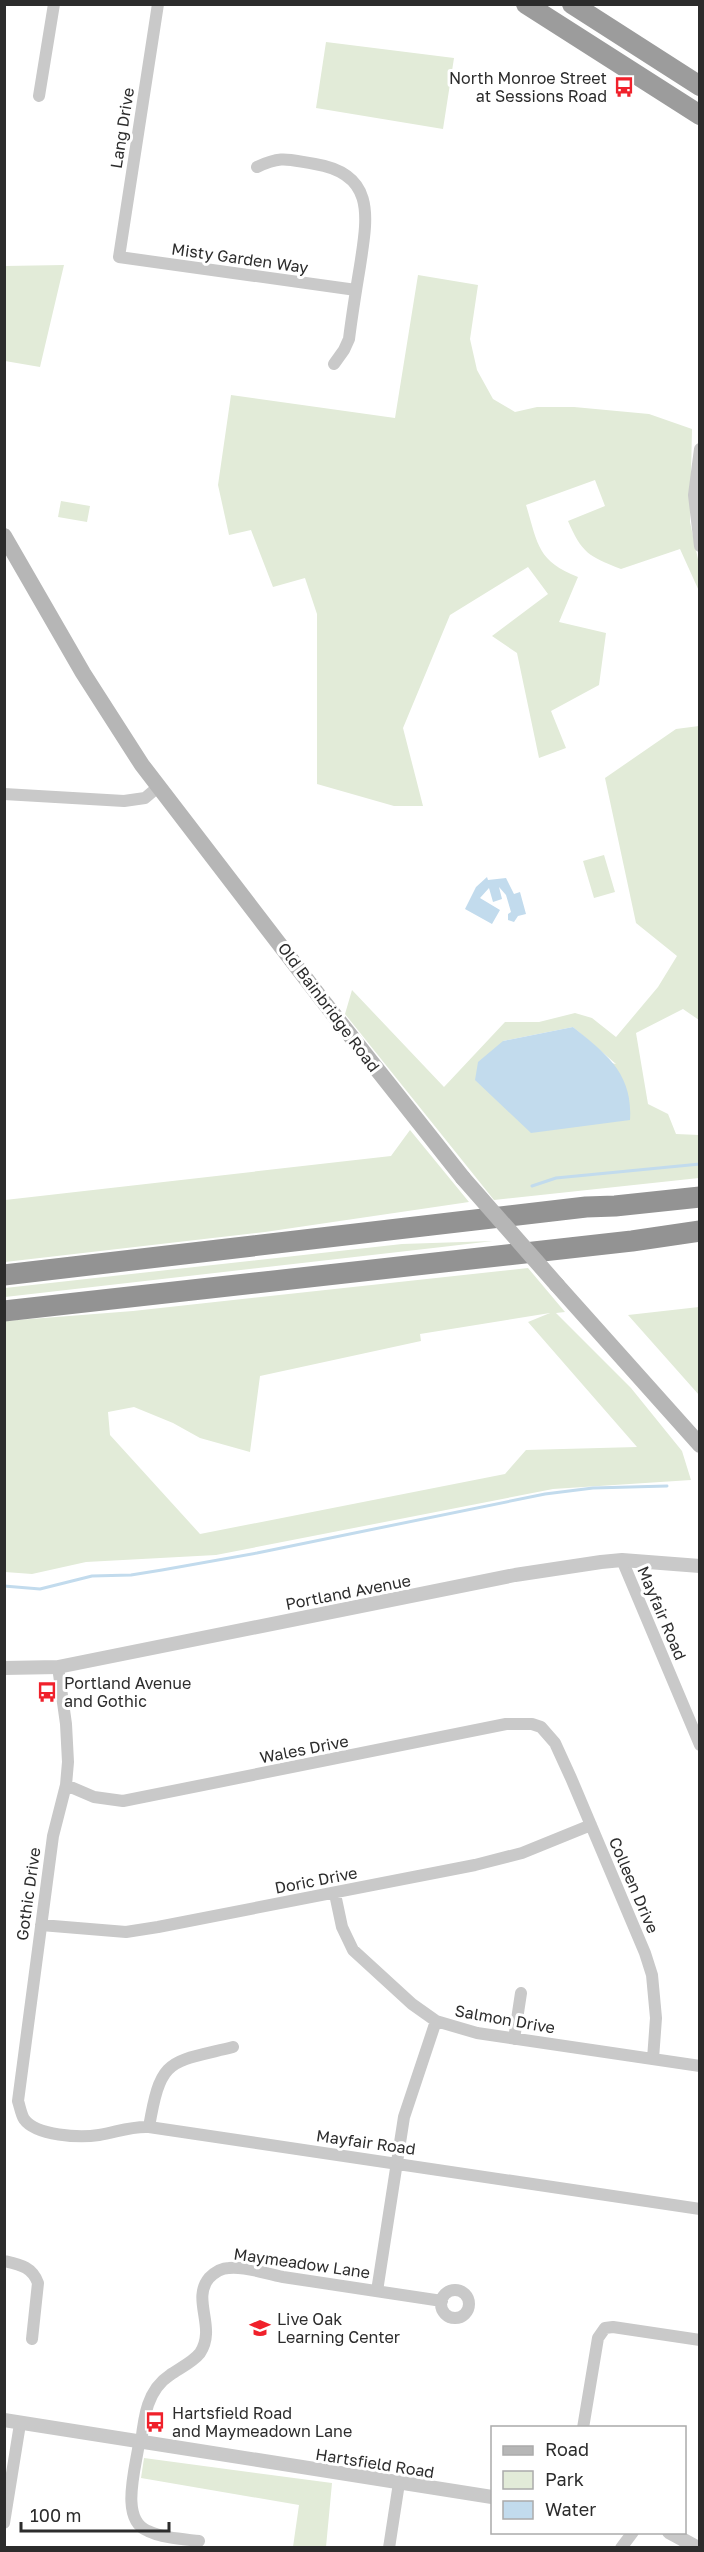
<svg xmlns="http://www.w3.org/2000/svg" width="704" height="2552" font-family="'Golos Text',sans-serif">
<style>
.green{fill:#e2ebd8;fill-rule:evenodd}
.water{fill:#c2dbed}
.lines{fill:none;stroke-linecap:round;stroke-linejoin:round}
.stream{stroke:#c2dbed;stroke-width:3}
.minor{stroke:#c9c9c9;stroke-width:12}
.tertiary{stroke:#c9c9c9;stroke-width:14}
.secondary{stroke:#b6b6b6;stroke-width:16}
.trunk{stroke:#9c9c9c;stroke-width:20}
.motorway{stroke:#939393;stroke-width:21}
.secondary-bridge{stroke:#b6b6b6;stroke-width:16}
.labels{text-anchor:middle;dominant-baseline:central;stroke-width:6;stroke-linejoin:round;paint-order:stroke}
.poi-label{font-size:16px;fill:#2c2c2c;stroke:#fff;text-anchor:start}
.street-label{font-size:16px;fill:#2c2c2c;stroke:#fff}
</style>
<rect width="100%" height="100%" fill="#fff"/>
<path class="green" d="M 326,42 L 454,58 L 443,129 L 316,108 Z
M 64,265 L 40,367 L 5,361 L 5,266 Z
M 418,275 L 478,285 L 470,339 L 477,370 L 493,399 L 515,412 L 537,407 L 574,407 L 649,414 L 692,429 L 690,522 L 699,564 L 699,591 L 680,549 L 621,569 C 588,556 582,553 568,521 L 605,506 L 595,480 L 526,505 C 538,544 537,561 578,577 L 559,622 L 606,633 L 599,685 L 551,711 L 566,748 L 539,758 L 517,653 L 492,636 L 548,594 L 528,567 L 450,615 L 403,728 L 423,806 L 394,806 L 317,784 L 317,614 L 305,578 L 273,587 L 251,530 L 229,535 L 218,485 L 231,395 L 395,418 Z
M 61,501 L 90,506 L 87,522 L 58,517 Z
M 699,726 L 699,1020 L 683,1009 L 636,1033 L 648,1104 L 668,1114 L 676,1134 L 699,1135 L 699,1178 L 494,1200 L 345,1014 L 352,990 L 444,1087 L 505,1022 L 539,1022 L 575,1013 L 592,1018 L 616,1037 L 658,987 L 677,956 L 636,923 L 605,778 L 676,729 ZM 573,1027 L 616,1064 L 503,1041 Z
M 604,855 L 615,892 L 594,898 L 583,861 Z
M 410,1130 L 469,1202 L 265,1232 L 5,1262 L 5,1200 L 391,1156 Z
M 493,1241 L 442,1247 L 5,1297 L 5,1288 L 402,1244 Z
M 528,1268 L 565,1312 L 556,1313 L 631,1388 L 682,1451 L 691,1480 L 553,1489 L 216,1555 L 86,1562 L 32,1574 L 5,1572 L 5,1321 L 133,1311 ZM 550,1313 L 528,1322 L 637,1447 L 526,1450 L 505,1474 L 200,1534 L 110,1435 L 108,1412 L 134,1407 L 173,1423 L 200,1438 L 250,1452 L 260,1376 L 421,1341 L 420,1334 Z
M 699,1307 L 700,1307 L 699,1395 L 628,1315 Z
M 144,2458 L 332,2483 L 326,2547 L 293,2547 L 299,2505 L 141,2478 Z"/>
<path class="water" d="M 487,877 L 488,880 L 506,878 L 514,894 L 520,892 L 526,914 L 518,916 L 514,922 L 508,920 L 508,914 L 511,912 L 506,895 L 499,887 L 502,899 L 493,902 L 489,888 L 480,898 L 500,910 L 492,924 L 465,909 L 476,887 Z
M 573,1027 C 606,1054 633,1073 630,1120 L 531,1133 L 475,1080 L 478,1062 L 503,1041 Z"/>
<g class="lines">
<path class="stream" d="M 532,1186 L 556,1178 L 700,1164
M 4,1586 L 40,1589 L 92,1576 L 131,1575 L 162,1570 L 257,1553 L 545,1494 L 593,1488 L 667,1486"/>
<path class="minor" d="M 158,4 L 119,257 L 356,290
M 39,96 L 54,4
M 257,167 C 283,155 288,160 315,164 C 377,174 367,219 360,266 C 356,290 352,315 349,339 L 344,350 L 334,364
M 700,449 L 694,495 L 700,546
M 4,794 L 124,801 L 145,798 L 158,787
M 622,1560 L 700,1745
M 58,1667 L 66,1724 L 68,1762 L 66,1785 L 53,1836 L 18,2101 C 20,2107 21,2114 24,2119 C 36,2136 80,2138 99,2135 C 117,2132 131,2126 149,2127 L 700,2209
M 66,1785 L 94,1797 L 123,1801 L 506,1724 L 532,1724 L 541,1727 L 555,1743 L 571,1778 L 645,1953 L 652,1975 L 656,2018 L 653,2059
M 335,1894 L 342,1927 L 353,1950 L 412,2004 L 436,2021 L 477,2033 L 700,2066
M 41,1925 L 126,1932 L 158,1927 L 475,1865 L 522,1853 L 591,1825
M 514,2039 L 521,1993
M 149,2127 C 161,2057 168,2063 233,2047
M 4,2261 C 21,2265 32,2267 38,2283 L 32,2339
M441 2304a14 14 0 1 1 28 0a14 14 0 1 1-28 0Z
M 377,2291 L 404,2117 L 436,2021
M 583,2428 L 598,2338 L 605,2328 L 613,2327 L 700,2340
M 139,2443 C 136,2467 119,2520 148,2531 C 163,2538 182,2539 199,2541
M 141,2443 C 144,2417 147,2390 170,2375 C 180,2368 193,2362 200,2353 C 217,2327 191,2300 209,2278 C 214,2273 221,2268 229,2268 C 246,2266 266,2274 283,2277 C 336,2285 389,2293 442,2301
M 4,2523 L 20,2424
M 389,2548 L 399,2483
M 621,2548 L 633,2532"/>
<path class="tertiary" d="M 4,1668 L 58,1667 L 515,1575 L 601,1562 L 622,1560 L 700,1566
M 4,2420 L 492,2497
M 669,2532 L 698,2548"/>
<path class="secondary" d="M 4,536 L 83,673 L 142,765 L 323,1001 L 463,1178
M 557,1285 L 700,1445"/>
<path class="trunk" d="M 526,4 L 700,115
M 572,4 L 700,86"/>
<path class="motorway" d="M 4,1275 L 586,1207 L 615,1206 L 700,1197
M 4,1311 L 632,1241 L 700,1231"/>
<path class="secondary-bridge" d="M 463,1178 L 557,1285"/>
</g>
<defs>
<g id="bus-bare" transform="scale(1.62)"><path d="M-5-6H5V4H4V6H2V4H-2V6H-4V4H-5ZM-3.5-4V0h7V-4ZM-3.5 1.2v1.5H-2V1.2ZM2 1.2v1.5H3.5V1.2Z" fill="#f0212b" stroke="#fff" stroke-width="2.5" paint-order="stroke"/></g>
<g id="school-bare" transform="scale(1.62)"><path d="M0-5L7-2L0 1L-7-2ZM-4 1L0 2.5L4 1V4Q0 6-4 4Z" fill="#f0212b" stroke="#fff" stroke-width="2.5" paint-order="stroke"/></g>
</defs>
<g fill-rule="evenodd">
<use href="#bus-bare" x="624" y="87"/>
<use href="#bus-bare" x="47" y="1692"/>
<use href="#school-bare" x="260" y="2328"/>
<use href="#bus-bare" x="155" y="2422"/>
</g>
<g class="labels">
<g class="poi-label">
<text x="607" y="78" text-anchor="end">North Monroe Street<tspan x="607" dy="18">at Sessions Road</tspan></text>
<text x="64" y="1683">Portland Avenue<tspan x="64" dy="18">and Gothic</tspan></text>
<text x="277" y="2319">Live Oak<tspan x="277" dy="18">Learning Center</tspan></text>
<text x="172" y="2413">Hartsfield Road<tspan x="172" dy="18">and Maymeadown Lane</tspan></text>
</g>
<g class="street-label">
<text transform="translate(122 128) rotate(-81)">Lang Drive</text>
<text transform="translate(240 258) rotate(8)">Misty Garden Way</text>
<text transform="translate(329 1007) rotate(53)">Old Bainbridge Road</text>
<text transform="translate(348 1592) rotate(-11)">Portland Avenue</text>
<text transform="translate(662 1613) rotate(67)">Mayfair Road</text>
<text transform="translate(304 1749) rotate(-11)">Wales Drive</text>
<text transform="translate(316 1880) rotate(-11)">Doric Drive</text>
<text transform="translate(634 1885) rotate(67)">Colleen Drive</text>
<text transform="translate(28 1894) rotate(-82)">Gothic Drive</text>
<text transform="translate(505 2019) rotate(10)">Salmon Drive</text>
<text transform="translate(366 2142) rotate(8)">Mayfair Road</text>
<text transform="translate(302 2263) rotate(8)">Maymeadow Lane</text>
<text transform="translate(375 2463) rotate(9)">Hartsfield Road</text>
</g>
</g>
<rect width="704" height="2552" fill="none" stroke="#2c2c2c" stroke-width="12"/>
<rect x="491" y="2426" width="195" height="108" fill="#ffffff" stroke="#ababab" stroke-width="1.5"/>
<rect x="503" y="2446" width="30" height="9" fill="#b6b6b6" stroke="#ababab" stroke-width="1.5"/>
<text x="545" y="2456" font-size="18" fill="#2c2c2c">Road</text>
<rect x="503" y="2471" width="30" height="18" fill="#e2ebd8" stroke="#ababab" stroke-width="1.5"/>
<text x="545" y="2486" font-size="18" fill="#2c2c2c">Park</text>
<rect x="503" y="2501" width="30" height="18" fill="#c2dbed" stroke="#ababab" stroke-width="1.5"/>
<text x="545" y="2516" font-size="18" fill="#2c2c2c">Water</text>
<path d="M21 2522v9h148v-9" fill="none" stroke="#2c2c2c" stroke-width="3"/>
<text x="30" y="2522" font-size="18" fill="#2c2c2c" stroke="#ffffff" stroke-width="4.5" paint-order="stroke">100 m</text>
</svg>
